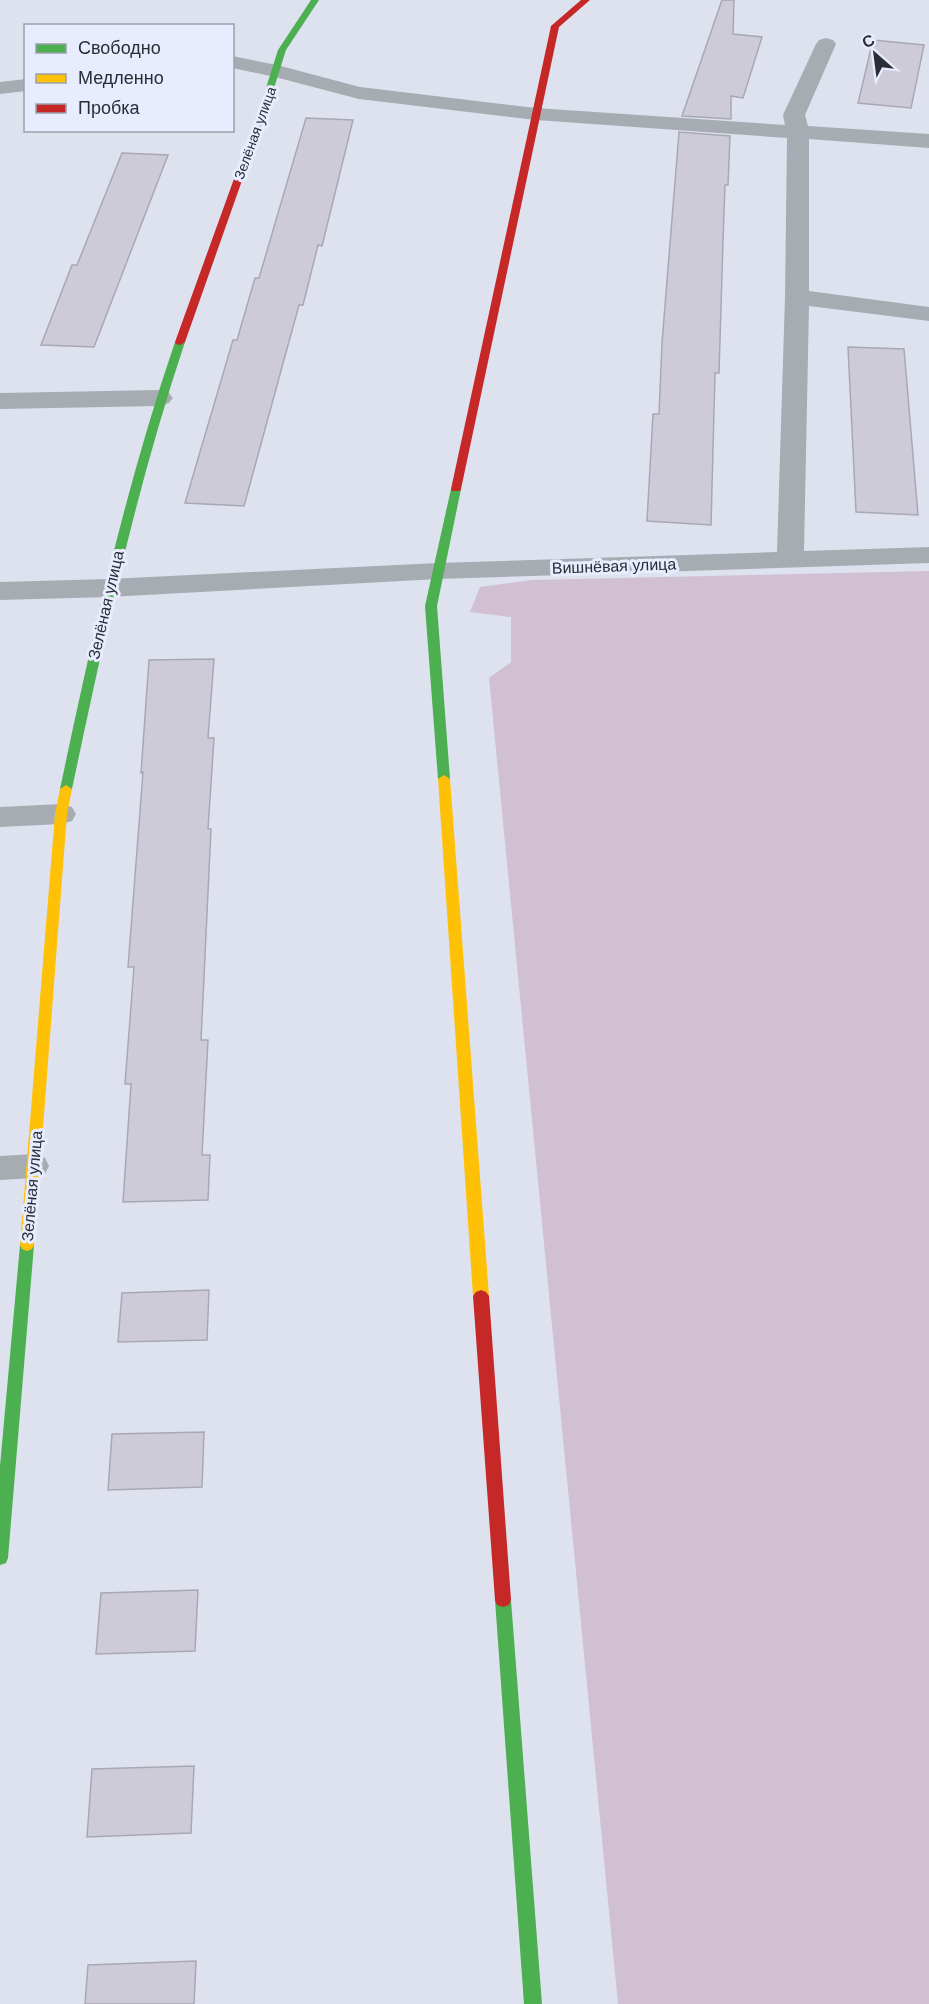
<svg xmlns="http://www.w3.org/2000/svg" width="929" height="2004" font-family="Arial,sans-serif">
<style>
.green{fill:#d1c0d1}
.building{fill:#cecbd9;stroke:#a8a8b1;stroke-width:1.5}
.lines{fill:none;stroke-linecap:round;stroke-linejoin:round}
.lane{fill:#a7acb3;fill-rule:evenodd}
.street{fill:#a7acb3;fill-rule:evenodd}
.fast{fill:#4caf50;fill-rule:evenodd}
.slow{fill:#ffc107;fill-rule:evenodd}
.jam{fill:#c62828;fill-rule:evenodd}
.labels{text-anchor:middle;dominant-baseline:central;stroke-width:6;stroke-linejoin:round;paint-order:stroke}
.far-street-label{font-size:14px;fill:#2b2d35;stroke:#e7ecfe}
.street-label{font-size:16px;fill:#2b2d35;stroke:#e7ecfe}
</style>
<rect width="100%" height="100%" fill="#dee2ef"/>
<path class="green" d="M 929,571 L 929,2004 L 618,2004 L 489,678 L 511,662 L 511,617 L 470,612 L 480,587 L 532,580 Z"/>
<path class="building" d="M 722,0 L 734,0 L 733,34 L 762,37 L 743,98 L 731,96 L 731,119 L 682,116 Z
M 873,40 L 924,45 L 911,108 L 858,103 Z
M 306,118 L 353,120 L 322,246 L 318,245 L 303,305 L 299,305 L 244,506 L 185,503 L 233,340 L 237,340 L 255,278 L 259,278 Z
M 679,132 L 730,136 L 728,185 L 725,185 L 723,240 L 719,373 L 715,373 L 711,525 L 647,521 L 653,414 L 659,414 L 662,343 Z
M 122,153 L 168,155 L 94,347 L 41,345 L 72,265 L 77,265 Z
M 848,347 L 904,349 L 918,515 L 856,512 Z
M 214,659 L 208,738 L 214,738 L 208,829 L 211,829 L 201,1040 L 208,1040 L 202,1155 L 210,1155 L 208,1200 L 123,1202 L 131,1084 L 125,1084 L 134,967 L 128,967 L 143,772 L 141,773 L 149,660 Z
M 209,1290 L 207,1340 L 118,1342 L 122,1293 Z
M 204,1432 L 202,1487 L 108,1490 L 112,1434 Z
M 198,1590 L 195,1651 L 96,1654 L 101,1593 Z
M 194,1766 L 191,1833 L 87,1837 L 92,1769 Z
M 196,1961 L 194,2004 L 85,2004 L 88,1965 Z"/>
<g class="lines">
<path class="lane" d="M 34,1154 L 45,1158 L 49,1166 L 45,1174 L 34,1178 L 0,1180 L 0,1156 Z"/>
<path class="street" d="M 826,38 L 833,40 L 836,44 L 805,115 L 808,126 L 929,134 L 929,148 L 809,139 L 809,291 L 929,307 L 929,321 L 809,306 L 804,551 L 929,547 L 929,563 L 438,579 L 109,597 L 0,600 L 0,582 L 109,579 L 438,563 L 777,552 L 785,297 L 787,138 L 536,120 L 359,99 L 275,77 L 232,68 L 232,56 L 277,65 L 360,87 L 536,108 L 785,125 L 783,115 L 816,44 L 819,40 Z
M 26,79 L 26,91 L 0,94 L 0,82 Z
M 160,390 L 169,393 L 173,398 L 169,403 L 160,406 L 0,409 L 0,393 Z
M 61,804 L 72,807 L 76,814 L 72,821 L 61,824 L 0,827 L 0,807 Z"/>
<path class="fast" d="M 311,0 L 319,0 L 286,50 L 268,107 L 261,109 L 260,107 L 278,50 Z
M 180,339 L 185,342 C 136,488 104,638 72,789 L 66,793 L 60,789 C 92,638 125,488 175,342 Z
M 456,486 L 461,489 L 437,606 L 450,779 L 444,783 L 438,779 L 425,606 L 451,489 Z
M 27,1239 L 32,1241 L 34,1245 L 8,1558 L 6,1563 L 0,1565 L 0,1466 L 20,1245 L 22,1241 Z
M 503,1593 L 509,1595 L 511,1600 L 542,2004 L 524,2004 L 495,1600 L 497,1595 Z"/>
<path class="slow" d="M 444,775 L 450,779 L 489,1296 L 486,1300 L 481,1302 L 476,1300 L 473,1296 L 438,779 Z
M 66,785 L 72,789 L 67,814 L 34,1245 L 32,1249 L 27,1251 L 22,1249 L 20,1245 L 55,814 L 60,789 Z"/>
<path class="jam" d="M 581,0 L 590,0 L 559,27 L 461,489 L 460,491 L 452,491 L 451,489 L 551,26 Z
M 264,104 L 268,107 L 185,342 L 180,345 L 176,344 L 175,342 L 260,107 Z
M 481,1290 L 486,1292 L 489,1296 L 511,1600 L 509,1605 L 503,1607 L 497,1605 L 495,1600 L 473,1296 L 476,1292 Z"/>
</g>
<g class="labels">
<g class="far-street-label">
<text transform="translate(255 133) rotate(-70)">Зелёная улица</text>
</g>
<g class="street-label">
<text transform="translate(614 566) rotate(-2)">Вишнёвая улица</text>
<text transform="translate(106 605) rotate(-77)">Зелёная улица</text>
<text transform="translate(32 1186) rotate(-85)">Зелёная улица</text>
</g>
</g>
<rect x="24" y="24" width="210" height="108" fill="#e7ecfe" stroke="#9ca0ae" stroke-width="1.5"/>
<rect x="36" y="44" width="30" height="9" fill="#4caf50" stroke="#9ca0ae" stroke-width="1.5"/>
<text x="78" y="54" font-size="18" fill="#2b2d35">Свободно</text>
<rect x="36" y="74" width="30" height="9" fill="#ffc107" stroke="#9ca0ae" stroke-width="1.5"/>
<text x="78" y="84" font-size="18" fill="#2b2d35">Медленно</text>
<rect x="36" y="104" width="30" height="9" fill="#c62828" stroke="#9ca0ae" stroke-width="1.5"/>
<text x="78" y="114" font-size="18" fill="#2b2d35">Пробка</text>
<g transform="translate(875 54) rotate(332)" stroke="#e7ecfe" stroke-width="4.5" paint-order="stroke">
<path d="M0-4.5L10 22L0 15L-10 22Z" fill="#2b2d35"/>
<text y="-9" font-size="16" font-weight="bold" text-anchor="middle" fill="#2b2d35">С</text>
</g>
</svg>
